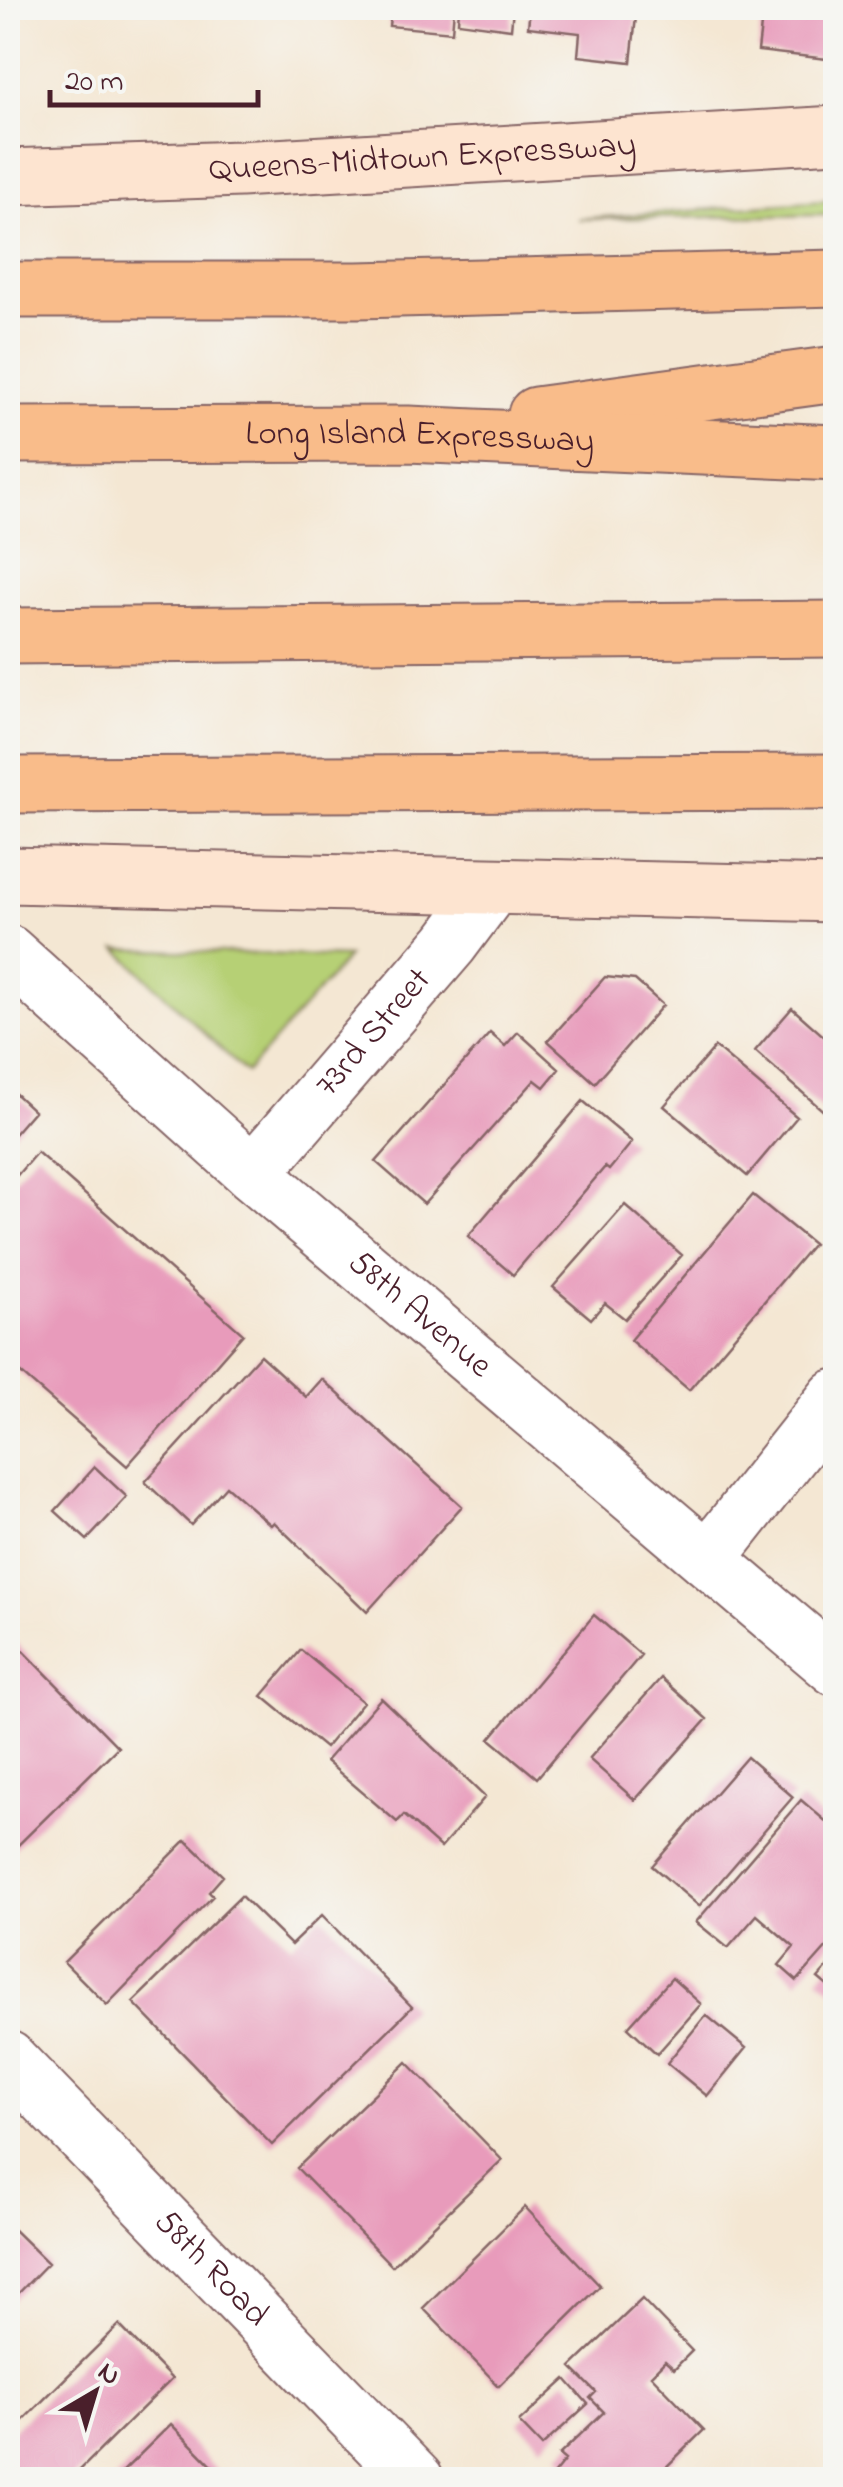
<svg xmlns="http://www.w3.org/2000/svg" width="843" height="2487" font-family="'Indie Flower',sans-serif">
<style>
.green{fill:#b6d075;stroke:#807850;stroke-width:2.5}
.building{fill:#e89bbb}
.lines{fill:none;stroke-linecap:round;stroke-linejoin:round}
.street-casing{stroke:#866566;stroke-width:59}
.secondary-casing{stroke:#866566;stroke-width:59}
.highway-casing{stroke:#866566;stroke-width:59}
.street{stroke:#fff;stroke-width:55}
.secondary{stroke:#fde4d0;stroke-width:55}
.highway{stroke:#f9bc8a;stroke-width:55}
.labels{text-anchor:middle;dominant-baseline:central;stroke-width:8;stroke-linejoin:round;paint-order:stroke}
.street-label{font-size:35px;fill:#4a1f2b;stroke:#f6f6f2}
</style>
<rect width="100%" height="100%" fill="#f6f6f2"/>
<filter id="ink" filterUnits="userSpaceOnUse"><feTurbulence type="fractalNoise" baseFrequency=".01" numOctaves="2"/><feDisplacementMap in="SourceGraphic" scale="20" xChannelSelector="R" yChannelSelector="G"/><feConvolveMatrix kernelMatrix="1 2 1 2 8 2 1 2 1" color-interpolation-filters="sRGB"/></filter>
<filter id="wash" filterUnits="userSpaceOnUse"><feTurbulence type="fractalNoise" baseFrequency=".0048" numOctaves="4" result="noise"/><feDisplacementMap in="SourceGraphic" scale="40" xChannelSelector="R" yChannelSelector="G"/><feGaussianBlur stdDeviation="2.25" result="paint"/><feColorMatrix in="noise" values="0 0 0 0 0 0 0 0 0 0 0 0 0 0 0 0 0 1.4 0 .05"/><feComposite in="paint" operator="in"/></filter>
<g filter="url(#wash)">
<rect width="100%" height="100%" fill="#f4e7d3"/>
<path class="green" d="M 835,200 L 835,215 L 578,219 Z
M 117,949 L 348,957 L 246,1073 Z"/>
<g id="blocks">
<path class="building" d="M 391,8 L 454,8 L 452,32 L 389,26 Z
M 459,8 L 513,8 L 511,29 L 458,22 Z
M 530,8 L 637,8 L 631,62 L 578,56 L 580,33 L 528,27 Z
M 763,8 L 836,8 L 836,60 L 758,51 Z
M 605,977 L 635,980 L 663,1005 L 595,1083 L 548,1041 Z
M 792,1008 L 836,1047 L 836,1122 L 755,1051 Z
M 518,1032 L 559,1069 L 544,1087 L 535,1080 L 424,1204 L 376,1162 L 490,1033 L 505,1046 Z
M 715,1047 L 797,1117 L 747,1176 L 664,1106 Z
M 8,1087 L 34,1111 L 8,1141 Z
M 583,1101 L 632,1142 L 609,1170 L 605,1167 L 513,1275 L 468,1236 Z
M 37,1152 L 243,1334 L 127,1466 L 8,1362 L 8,1186 Z
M 753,1195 L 813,1244 L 689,1390 L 630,1340 Z
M 625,1205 L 682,1255 L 625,1319 L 605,1303 L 591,1319 L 553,1287 Z
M 260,1355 L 306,1397 L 322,1379 L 462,1506 L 367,1612 L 274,1522 L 271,1525 L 226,1486 L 191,1525 L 145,1482 Z
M 95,1467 L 127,1497 L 87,1540 L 55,1511 Z
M 594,1615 L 641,1655 L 537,1778 L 490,1739 Z
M 8,1635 L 118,1747 L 8,1855 Z
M 301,1650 L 363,1702 L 325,1748 L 262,1696 Z
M 661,1678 L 707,1719 L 635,1800 L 589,1759 Z
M 381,1698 L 485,1797 L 441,1848 L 404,1815 L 397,1822 L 326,1761 Z
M 747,1757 L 793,1797 L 699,1906 L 652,1866 Z
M 801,1800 L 836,1830 L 836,1937 L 797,1981 L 779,1965 L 794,1947 L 757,1915 L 728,1948 L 696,1922 Z
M 186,1840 L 223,1876 L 209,1892 L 213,1896 L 107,2005 L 64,1962 Z
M 241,1896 L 291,1945 L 322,1915 L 412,2007 L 272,2145 L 133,2002 Z
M 836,1958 L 836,1993 L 818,1978 Z
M 672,1978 L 701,2004 L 657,2054 L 628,2027 Z
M 706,2015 L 746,2048 L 707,2096 L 667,2063 Z
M 407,2062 L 502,2160 L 392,2266 L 297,2168 Z
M 525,2207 L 600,2286 L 499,2386 L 423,2308 Z
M 8,2224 L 48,2263 L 8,2304 Z
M 642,2299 L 692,2351 L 674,2369 L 665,2361 L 651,2375 L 704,2430 L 653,2480 L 549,2480 L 565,2460 L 559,2455 L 604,2412 L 590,2398 L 596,2392 L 571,2367 Z
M 119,2325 L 172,2379 L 70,2480 L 20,2480 L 8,2467 L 8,2435 Z
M 566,2379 L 588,2404 L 542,2446 L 519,2422 Z
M 171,2424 L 226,2480 L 114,2480 Z"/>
</g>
</g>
<g filter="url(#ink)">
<use href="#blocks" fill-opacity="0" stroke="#866566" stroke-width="2.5"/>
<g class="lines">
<g class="street-casing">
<g id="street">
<path id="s1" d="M 8,953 L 253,1173 L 836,1668"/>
<path id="s2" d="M 253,1173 L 450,944 L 491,889"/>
<path d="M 708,1559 L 836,1397"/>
<path id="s3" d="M 8,2059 L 416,2480"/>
</g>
</g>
<g class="secondary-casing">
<g id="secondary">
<path id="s4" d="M 8,177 L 240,169 L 836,134"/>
<path d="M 8,875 L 836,894"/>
</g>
</g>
<g class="highway-casing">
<g id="highway">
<path d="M 8,290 L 358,290 L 836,278"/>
<path d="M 536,415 L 836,374"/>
<path id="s5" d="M 8,435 L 408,434 L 836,453"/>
<path d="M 8,636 L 836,629"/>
<path d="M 8,785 L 836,782"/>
</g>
</g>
<use href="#street" class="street"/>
<use href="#secondary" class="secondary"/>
<use href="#highway" class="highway"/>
</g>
</g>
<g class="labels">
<g class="street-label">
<text stroke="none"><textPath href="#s4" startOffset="415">Queens-Midtown Expressway</textPath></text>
<text stroke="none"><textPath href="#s5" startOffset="412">Long Island Expressway</textPath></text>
<text stroke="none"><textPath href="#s2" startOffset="185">73rd Street</textPath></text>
<text stroke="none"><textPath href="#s1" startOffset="548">58th Avenue</textPath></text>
<text stroke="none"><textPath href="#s3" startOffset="292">58th Road</textPath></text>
</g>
</g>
<rect width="843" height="2487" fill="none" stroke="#f6f6f2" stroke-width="40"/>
<g transform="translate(95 2392) rotate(38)" stroke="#f6f6f2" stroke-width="8" paint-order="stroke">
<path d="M0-8L18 38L0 25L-18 38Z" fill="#4a1f2b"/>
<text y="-15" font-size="28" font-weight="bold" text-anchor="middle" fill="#4a1f2b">N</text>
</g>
<path d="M50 90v15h208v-15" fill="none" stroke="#4a1f2b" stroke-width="5"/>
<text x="65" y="90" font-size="30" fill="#4a1f2b" stroke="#f6f6f2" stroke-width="8" paint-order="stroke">20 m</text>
</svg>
